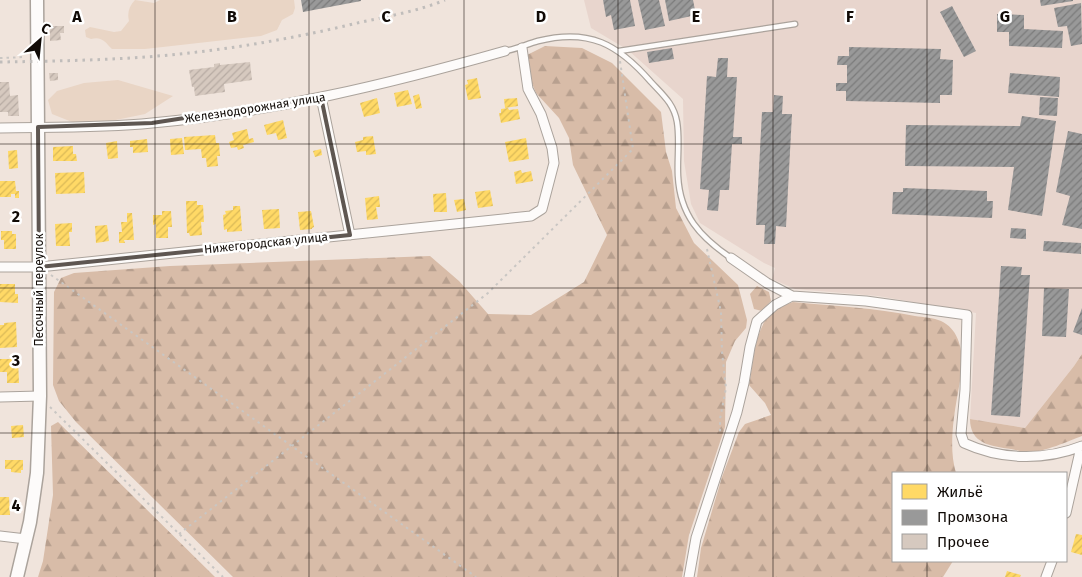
<svg xmlns="http://www.w3.org/2000/svg" width="1082" height="577" font-family="'Fira Sans',sans-serif">
<style>
.industrial{fill:#e8d5cd}
.grass{fill:#e9d5c5}
.forest{fill:url(#forest-firs)}
.homes{fill:url(#homes-hatch)}
.industry{fill:url(#industry-hatch)}
.building{fill:url(#building-hatch)}
.lines{fill:none;stroke-linecap:round;stroke-linejoin:round}
.lane-casing{stroke:#aba39c;stroke-width:7}
.street-casing{stroke:#aba39c;stroke-width:11}
.secondary-casing{stroke:#aba39c;stroke-width:15}
.path{stroke:#c9c6c3;stroke-width:2;stroke-dasharray:2.5 4;stroke-linecap:butt}
.lane{stroke:#fdfbfa;stroke-width:4.5}
.street{stroke:#fdfbfa;stroke-width:9}
.secondary{stroke:#fdfbfa;stroke-width:12}
.rail{stroke:#c0bdbb;stroke-width:3;stroke-dasharray:2.5 5;stroke-linecap:butt}
.marked{fill:none;stroke:#5e5651;stroke-width:4;stroke-linejoin:round}
.grid{fill:none;stroke:#100a06;stroke-width:1;stroke-opacity:0.55}
.labels{text-anchor:middle;dominant-baseline:central;stroke-width:5;stroke-linejoin:round;paint-order:stroke}
.street-label{font-size:12px;fill:#100a06;stroke:#fff}
.grid-label{font-size:16px;text-anchor:middle;font-weight:bold;fill:#100a06;stroke:#fff;stroke-width:5;stroke-linejoin:round;paint-order:stroke}
</style>
<defs>
<pattern id="forest-firs" width="22" height="20" patternUnits="userSpaceOnUse" patternTransform="scale(1.25)"><rect width="22" height="20" fill="#d8bca8"/><path d="M5 1l3.5 6h-7zM16 11l3.5 6h-7z" fill="#b8a08f"/></pattern>
<pattern id="homes-hatch" width="6" height="6" patternUnits="userSpaceOnUse" patternTransform="scale(1.25)"><rect width="6" height="6" fill="#ffd966"/><path d="M-1 1l2-2M0 6l6-6M5 7l2-2" fill="none" stroke="#dab957"/></pattern>
<pattern id="industry-hatch" width="6" height="6" patternUnits="userSpaceOnUse" patternTransform="scale(1.25)"><rect width="6" height="6" fill="#999"/><path d="M-1 1l2-2M0 6l6-6M5 7l2-2" fill="none" stroke="#7b7b7b"/></pattern>
<pattern id="building-hatch" width="6" height="6" patternUnits="userSpaceOnUse" patternTransform="scale(1.25)"><rect width="6" height="6" fill="#d6c9bf"/><path d="M-1 1l2-2M0 6l6-6M5 7l2-2" fill="none" stroke="#b7aba3"/></pattern>
</defs>
<rect width="100%" height="100%" fill="#f0e4dc"/>
<path class="industrial" d="M 584,0 L 1082,0 L 1082,354 L 1074,366 L 1025,428 L 970,419 L 976,313 L 878,296 L 795,289 L 772,279 L 775,268 L 764,263 L 700,223 L 691,204 L 684,161 L 683,99 L 628,50 L 591,28 Z"/>
<path class="grass" d="M 135,0 L 154,3 L 160,0 L 294,0 L 295,8 L 293,14 L 282,20 L 277,30 L 261,36 L 145,49 L 112,49 C 105,42 102,36 91,39 L 86,37 L 85,30 L 90,27 L 114,32 L 121,31 L 129,21 C 127,13 129,6 135,0 Z
M 118,80 L 173,96 L 145,114 L 106,122 L 77,124 L 52,114 L 48,100 L 57,91 L 84,83 Z"/>
<path class="forest" d="M 545,46 L 582,48 L 612,63 L 661,112 L 666,152 L 672,171 L 676,208 L 694,243 L 738,285 L 747,320 L 746,328 L 735,341 L 726,362 L 725,427 L 689,535 L 682,577 L 233,577 L 76,422 L 59,401 L 53,385 L 54,292 L 61,278 L 74,273 L 170,266 L 430,256 L 459,281 L 488,314 L 531,315 L 584,282 L 607,235 L 573,165 L 569,138 L 559,118 L 536,93 L 529,76 L 527,55 Z
M 757,286 L 769,292 L 771,301 L 762,311 L 754,309 L 750,294 Z
M 793,302 C 834,306 875,308 915,316 C 923,317 934,318 941,321 C 961,330 964,356 961,375 C 956,405 947,443 956,473 L 893,473 L 893,561 L 953,561 L 943,577 L 697,577 L 701,548 L 722,477 L 739,432 L 745,424 L 771,415 L 765,403 L 749,385 C 754,360 754,323 778,307 C 782,305 789,304 793,302 Z
M 1082,354 L 1082,436 C 1069,441 1044,452 1030,452 C 1024,453 1017,450 1011,449 C 991,446 970,444 970,419 L 1025,428 L 1074,366 Z
M 58,422 L 215,577 L 38,577 L 43,561 L 53,495 L 51,426 Z"/>
<path class="homes" d="M 477,78 L 481,98 L 468,100 L 465,85 L 468,84 L 467,80 Z
M 408,90 L 412,104 L 397,107 L 394,93 Z
M 419,94 L 422,108 L 416,109 L 413,96 Z
M 377,98 L 380,113 L 364,117 L 360,103 Z
M 517,98 L 518,106 L 505,108 L 504,99 Z
M 508,108 L 509,110 L 518,109 L 520,119 L 501,123 L 499,113 L 501,113 L 501,109 Z
M 283,120 L 287,138 L 278,140 L 276,133 L 267,135 L 264,125 Z
M 247,129 L 249,139 L 253,138 L 254,142 L 243,145 L 244,148 L 238,150 L 237,147 L 231,148 L 229,142 L 234,140 L 232,133 Z
M 215,135 L 216,143 L 219,143 L 220,156 L 217,156 L 218,166 L 207,167 L 206,158 L 202,158 L 201,149 L 185,150 L 184,137 Z
M 373,136 L 376,154 L 366,155 L 366,151 L 357,152 L 355,142 L 363,140 L 363,137 Z
M 182,138 L 184,154 L 171,155 L 170,139 Z
M 526,138 L 529,159 L 509,162 L 505,142 Z
M 147,139 L 148,152 L 133,153 L 133,147 L 130,147 L 130,141 Z
M 117,141 L 118,158 L 108,159 L 106,143 Z
M 73,146 L 73,154 L 76,154 L 77,161 L 53,161 L 53,147 Z
M 321,149 L 322,155 L 315,157 L 313,151 Z
M 17,150 L 18,168 L 9,169 L 8,151 Z
M 521,170 L 522,173 L 531,171 L 533,181 L 516,184 L 514,172 Z
M 84,172 L 85,193 L 56,194 L 55,173 Z
M 0,181 L 15,181 L 16,191 L 19,191 L 19,198 L 15,198 L 15,194 L 11,194 L 11,197 L 0,197 Z
M 490,190 L 493,206 L 478,208 L 475,192 Z
M 446,193 L 447,212 L 434,212 L 433,194 Z
M 379,196 L 380,207 L 376,207 L 378,219 L 367,220 L 365,198 Z
M 464,199 L 466,210 L 457,212 L 454,200 Z
M 186,201 L 197,201 L 197,205 L 203,205 L 204,222 L 201,222 L 202,235 L 190,236 L 189,233 L 187,233 Z
M 233,206 L 240,206 L 242,231 L 227,232 L 227,229 L 224,230 L 223,215 L 226,214 L 225,211 L 233,210 Z
M 279,209 L 280,228 L 264,229 L 262,210 Z
M 162,211 L 171,211 L 172,227 L 168,227 L 168,238 L 156,238 L 156,224 L 153,225 L 153,215 L 162,215 Z
M 311,211 L 314,227 L 312,228 L 312,229 L 300,230 L 298,212 Z
M 127,213 L 132,213 L 134,240 L 124,240 L 125,243 L 119,243 L 119,232 L 122,232 L 121,222 L 127,222 Z
M 72,223 L 72,232 L 69,232 L 70,246 L 56,246 L 55,224 Z
M 107,225 L 109,241 L 96,243 L 95,226 Z
M 1,231 L 12,231 L 12,234 L 16,234 L 16,249 L 4,249 L 4,240 L 1,240 Z
M 0,284 L 15,284 L 15,294 L 18,294 L 18,303 L 0,302 Z
M 16,322 L 17,347 L 0,348 L 0,325 L 4,325 L 4,323 Z
M 0,359 L 18,359 L 19,383 L 7,383 L 7,372 L 0,372 Z
M 23,425 L 24,437 L 12,438 L 11,426 Z
M 5,460 L 23,460 L 23,470 L 21,470 L 21,473 L 11,472 L 11,469 L 5,469 Z
M 0,497 L 9,497 L 10,515 L 0,515 Z
M 1076,534 L 1082,535 L 1082,555 L 1071,552 Z
M 1007,571 L 1021,575 L 1020,577 L 1005,577 Z"/>
<path class="industry" d="M 301,0 L 361,0 L 361,1 L 303,12 Z
M 603,0 L 630,0 L 635,26 L 614,30 L 611,15 L 606,17 Z
M 638,0 L 659,0 L 665,26 L 645,30 Z
M 665,0 L 693,0 L 696,15 L 669,21 Z
M 1040,0 L 1073,0 L 1073,1 L 1041,6 Z
M 1081,3 L 1082,44 L 1071,46 L 1067,26 L 1058,27 L 1054,8 Z
M 952,6 L 976,51 L 964,57 L 940,12 Z
M 997,14 L 1024,15 L 1024,29 L 1063,31 L 1062,48 L 1009,46 L 1009,32 L 997,32 Z
M 849,47 L 941,49 L 940,59 L 953,60 L 952,95 L 940,95 L 940,103 L 846,101 L 846,91 L 836,91 L 836,83 L 847,83 L 847,65 L 837,65 L 838,56 L 849,56 Z
M 672,48 L 674,59 L 649,63 L 647,52 Z
M 718,58 L 728,58 L 727,77 L 737,77 L 733,137 L 742,137 L 742,144 L 732,144 L 729,190 L 720,190 L 718,211 L 707,210 L 709,190 L 700,189 L 707,76 L 716,77 Z
M 1010,73 L 1060,77 L 1059,97 L 1008,93 Z
M 774,95 L 783,96 L 782,114 L 792,114 L 786,227 L 776,226 L 775,244 L 764,244 L 765,225 L 756,225 L 762,112 L 773,112 Z
M 1040,97 L 1058,98 L 1057,116 L 1039,115 Z
M 1022,116 L 1056,121 L 1042,216 L 1008,210 L 1014,167 L 905,166 L 906,125 L 1020,126 Z
M 1068,131 L 1082,134 L 1082,229 L 1062,225 L 1070,196 L 1056,192 Z
M 903,188 L 987,191 L 987,201 L 993,201 L 992,218 L 892,214 L 893,192 L 903,192 Z
M 1011,228 L 1026,229 L 1026,239 L 1010,238 Z
M 1044,241 L 1081,243 L 1081,254 L 1043,251 Z
M 1001,266 L 1022,267 L 1021,275 L 1030,275 L 1020,417 L 991,415 Z
M 1044,288 L 1069,289 L 1066,337 L 1042,336 Z
M 1082,308 L 1082,335 L 1073,332 Z"/>
<path class="building" d="M 50,26 L 64,26 L 64,33 L 60,33 L 61,40 L 50,41 Z
M 250,62 L 252,80 L 224,84 L 225,92 L 195,96 L 194,87 L 192,87 L 189,70 L 214,67 L 214,64 L 220,63 L 220,65 Z
M 49,73 L 58,73 L 58,80 L 50,81 Z
M 0,82 L 9,82 L 10,96 L 18,95 L 19,116 L 8,116 L 8,112 L 0,112 Z"/>
<g class="lines">
<g class="lane-casing">
<path id="lane" d="M 505,51 C 517,49 527,44 538,41 C 589,28 618,44 651,82 C 663,95 674,104 677,122 C 680,140 677,158 678,176 C 680,215 700,237 731,258
M 619,51 L 795,24"/>
</g>
<g class="street-casing">
<path id="street" d="M 321,97 L 350,235
M 0,128 C 51,127 101,128 152,123 C 272,112 389,84 505,51
M 731,258 L 767,283 L 792,296 L 866,301 L 967,315 L 965,390 L 961,434 L 964,443 C 1001,460 1044,461 1082,446
M 0,267 L 39,267 L 531,216 L 542,209 L 554,163 L 552,148 L 541,114 L 528,89 L 522,48
M 0,397 L 40,396
M 1066,513 L 1081,447
M 0,536 L 26,539
M 689,577 L 696,538 L 737,412 L 744,383 L 750,347 L 757,321 L 775,305 L 792,296
M 1046,577 L 1052,561"/>
</g>
<g class="secondary-casing">
<path id="secondary" d="M 17,577 L 30,522 L 37,473 L 40,396 L 37,0"/>
</g>
<path class="path" d="M 0,58 L 25,57
M 707,249 L 721,312 L 722,352 L 726,388 L 720,419 L 720,432
M 51,275 L 476,577
M 50,407 L 223,577
M 179,534 L 488,293 L 633,149 L 620,61"/>
<use href="#lane" class="lane"/>
<use href="#street" class="street"/>
<use href="#secondary" class="secondary"/>
<path class="rail" d="M 0,62 C 63,61 127,60 189,53 C 244,47 299,37 353,24 C 383,17 416,12 445,0"/>
</g>
<path class="marked" d="M 321,97 L 350,235 L 39,267 L 38,127 L 152,123 Z"/>
<path class="grid" d="M 155,0 L 155,577M 309,0 L 309,577M 464,0 L 464,577M 618,0 L 618,577M 773,0 L 773,577M 927,0 L 927,473M 0,144 L 1082,144M 0,288 L 1082,288M 0,433 L 1082,433M 927,561 L 927,577"/>
<g class="labels">
<g class="street-label">
<text transform="translate(255 108) rotate(-9)">Железнодорожная улица</text>
<text transform="translate(266 243) rotate(-6)">Нижегородская улица</text>
<text transform="translate(39 290) rotate(-90)">Песочный переулок</text>
</g>
</g>
<g class="grid-label">
<text x="77" y="22">A</text>
<text x="232" y="22">B</text>
<text x="386" y="22">C</text>
<text x="541" y="22">D</text>
<text x="696" y="22">E</text>
<text x="850" y="22">F</text>
<text x="1005" y="22">G</text>
<text x="16" y="222">2</text>
<text x="16" y="366">3</text>
<text x="16" y="511">4</text>
</g>
<rect x="892" y="472" width="175" height="90" fill="#ffffff" stroke="#9f9d9b"/>
<rect x="902" y="484" width="25" height="15" fill="#ffd966" stroke="#9f9d9b"/>
<text x="937" y="497" font-size="15" fill="#100a06">Жильё</text>
<rect x="902" y="510" width="25" height="15" fill="#999999" stroke="#9f9d9b"/>
<text x="937" y="522" font-size="15" fill="#100a06">Промзона</text>
<rect x="902" y="534" width="25" height="15" fill="#d6c9bf" stroke="#9f9d9b"/>
<text x="937" y="547" font-size="15" fill="#100a06">Прочее</text>
<g transform="translate(40 40) rotate(27)" stroke="#ffffff" stroke-width="4" paint-order="stroke">
<path d="M0-4L9 19L0 12L-9 19Z" fill="#100a06"/>
<text y="-8" font-size="14" font-weight="bold" text-anchor="middle" fill="#100a06">С</text>
</g>
</svg>
